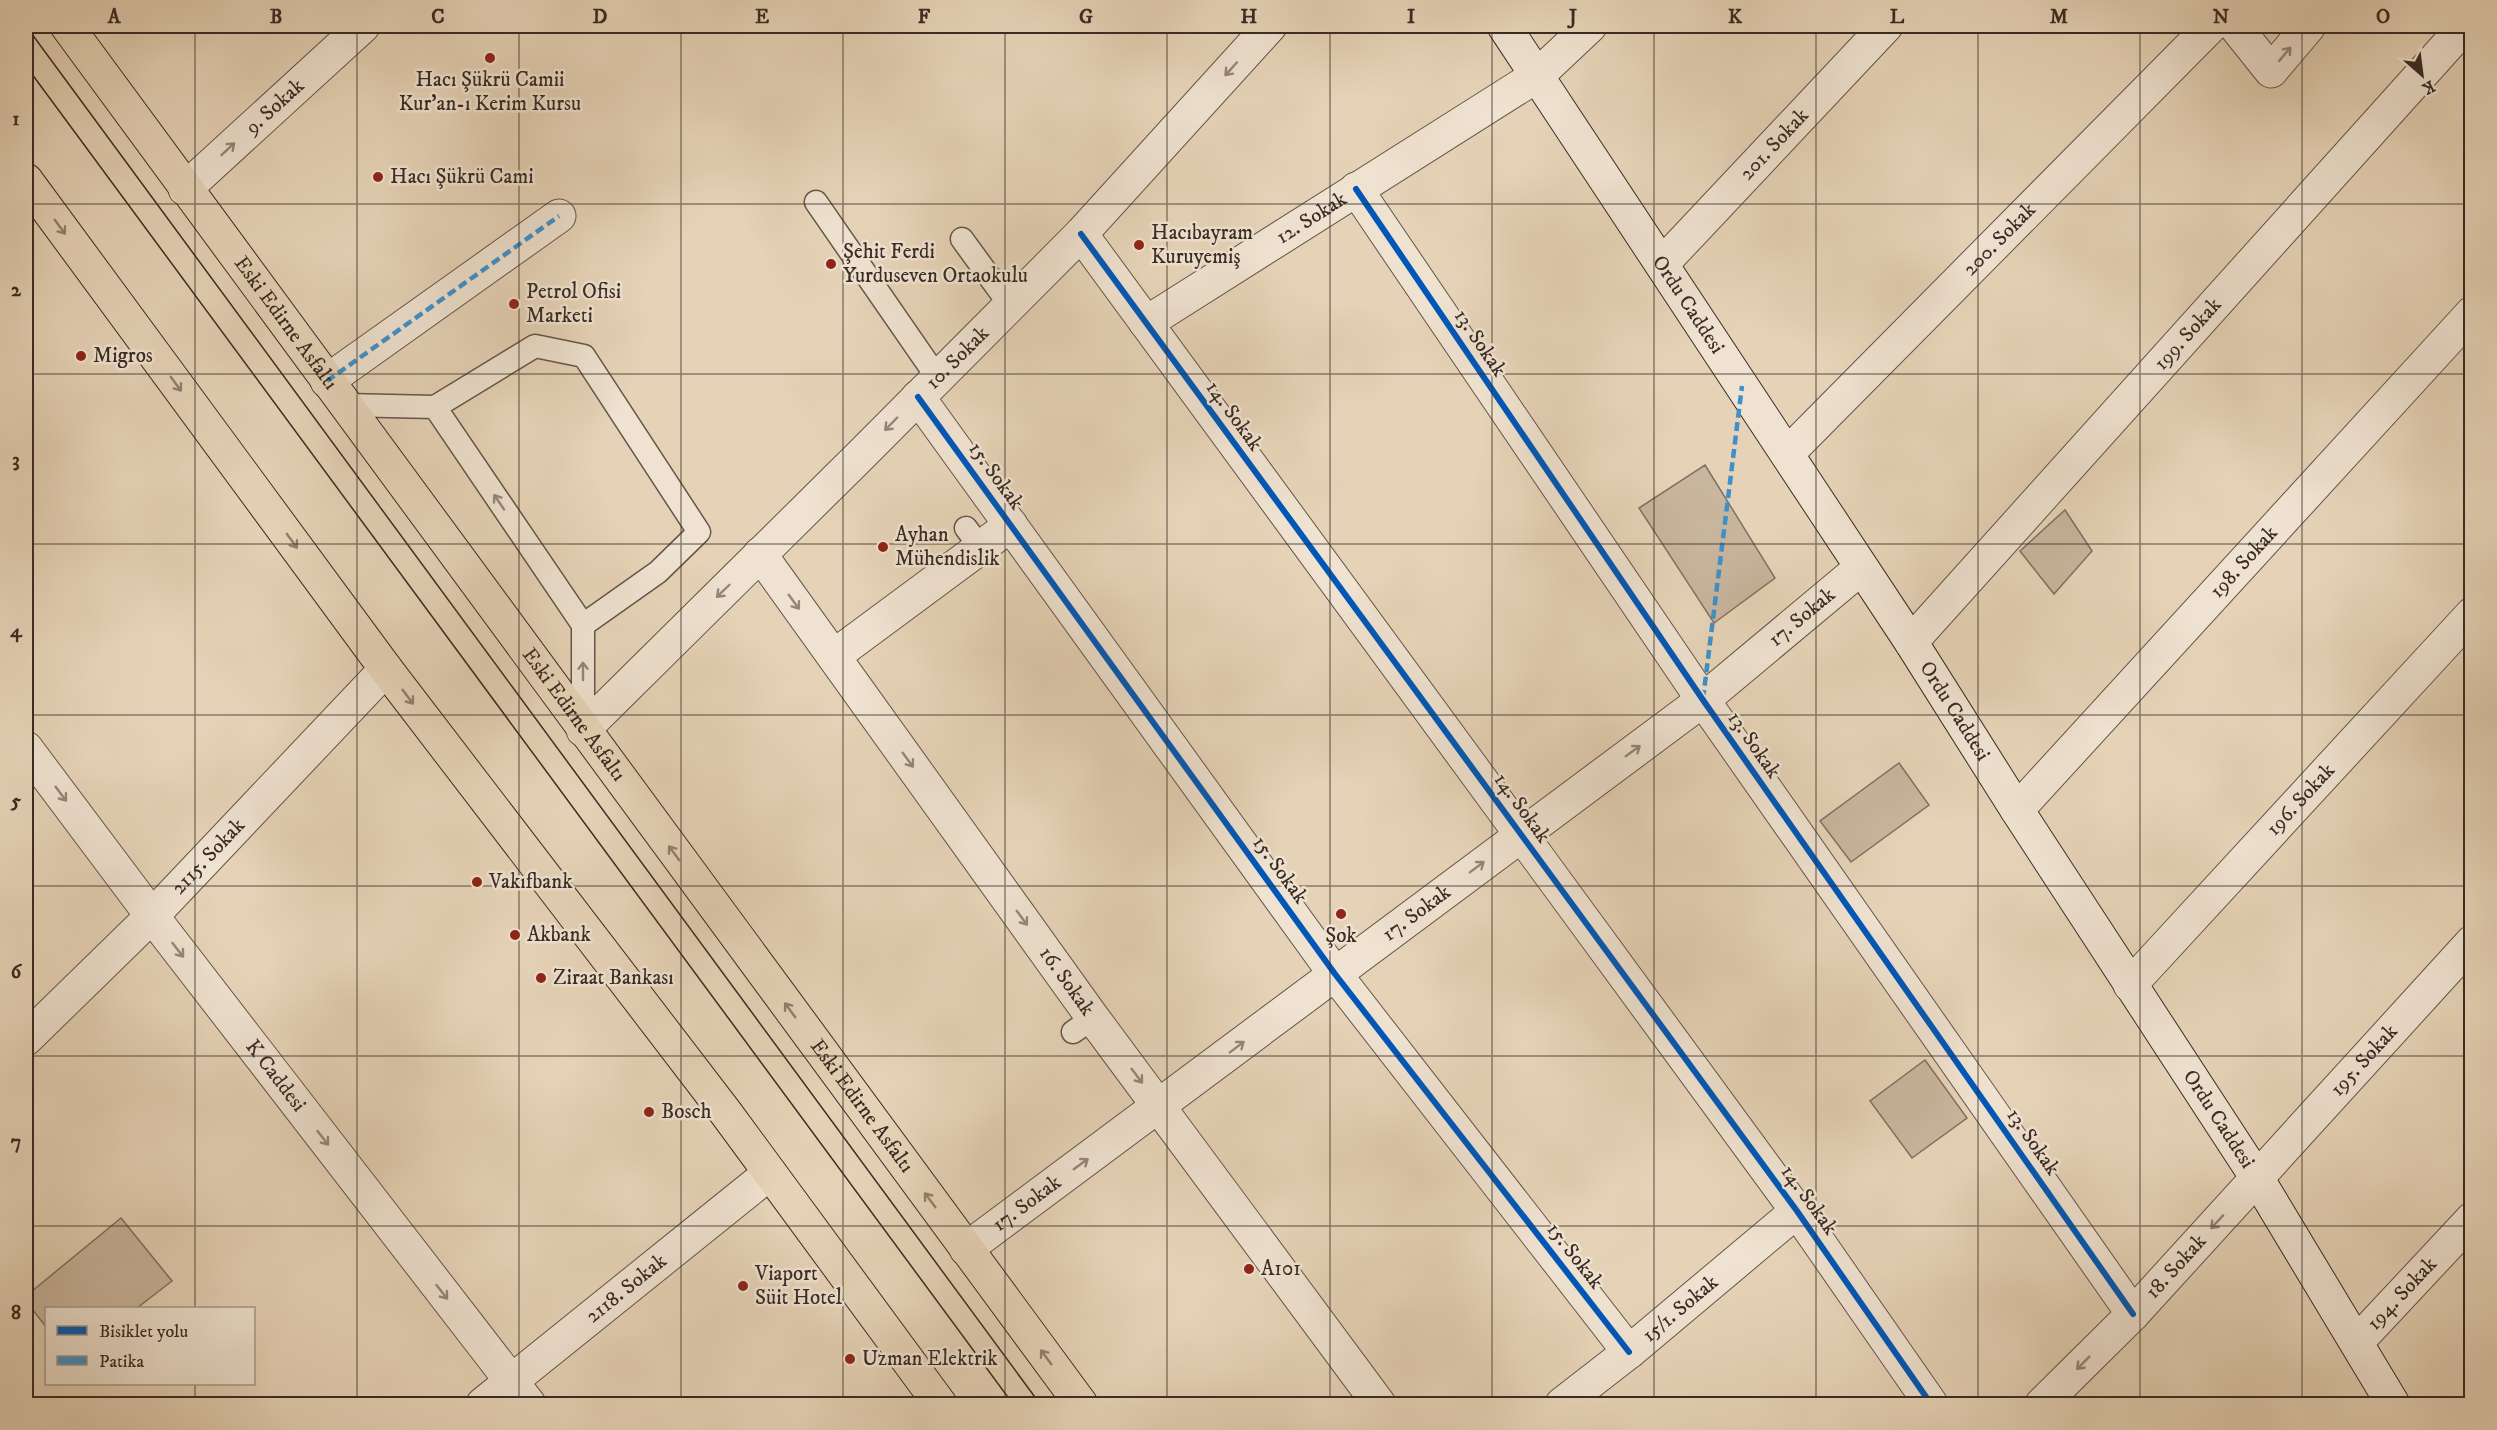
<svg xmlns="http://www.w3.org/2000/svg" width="2497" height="1430" font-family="'IM FELL DW Pica',serif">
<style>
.green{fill:#c9b69e;stroke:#817062;stroke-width:1.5}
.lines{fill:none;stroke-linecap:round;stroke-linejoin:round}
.service-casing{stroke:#64554a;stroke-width:25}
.pedestrian-casing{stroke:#64554a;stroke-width:35}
.minor-casing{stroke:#64554a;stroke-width:35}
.tertiary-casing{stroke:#64554a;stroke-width:35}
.secondary-casing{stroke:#392b25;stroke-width:35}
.primary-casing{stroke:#392b25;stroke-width:35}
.service{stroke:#efe2d0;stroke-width:22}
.pedestrian{stroke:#efe2d0;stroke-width:33}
.minor{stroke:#efe2d0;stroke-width:33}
.tertiary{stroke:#efe2d0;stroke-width:33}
.secondary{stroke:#efe2d0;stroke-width:33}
.primary{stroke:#e6d3b7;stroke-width:33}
.tram{stroke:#392b25;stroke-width:1.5}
.quiet{stroke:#3e90cb;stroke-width:4.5;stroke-dasharray:9 4.5;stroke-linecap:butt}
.cycleway-casing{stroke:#efe2d0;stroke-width:10}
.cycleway{stroke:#0057b8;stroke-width:6}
.oneway{stroke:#94867a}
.oneway2{stroke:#907f6e}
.grid{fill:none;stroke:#392b25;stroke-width:1.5;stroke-opacity:0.55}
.poi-dot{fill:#8f2418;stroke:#efe2d0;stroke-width:2}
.labels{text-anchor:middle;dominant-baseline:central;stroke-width:5;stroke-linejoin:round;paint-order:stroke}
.poi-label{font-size:21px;fill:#392b25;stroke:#efe2d0;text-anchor:start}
.street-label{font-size:21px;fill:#392b25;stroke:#efe2d0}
.neatline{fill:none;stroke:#392b25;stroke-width:2}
.grid-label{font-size:20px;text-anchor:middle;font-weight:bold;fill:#392b25}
</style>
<rect width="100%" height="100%" fill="#e6d3b7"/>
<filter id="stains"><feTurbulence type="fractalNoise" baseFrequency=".00333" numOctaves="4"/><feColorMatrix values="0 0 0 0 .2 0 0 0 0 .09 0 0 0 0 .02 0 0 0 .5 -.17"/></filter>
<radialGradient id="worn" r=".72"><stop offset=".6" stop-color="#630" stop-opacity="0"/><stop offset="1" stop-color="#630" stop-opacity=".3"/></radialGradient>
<path class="green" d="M 1705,465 L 1775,578 L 1714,623 L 1639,508 Z
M 2065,510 L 2092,551 L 2054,594 L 2020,551 Z
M 1899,763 L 1929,805 L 1851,862 L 1820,821 Z
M 1925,1060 L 1967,1118 L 1912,1158 L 1870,1101 Z
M 121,1218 L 172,1281 L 137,1308 L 46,1308 L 46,1327 L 26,1301 L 26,1296 Z"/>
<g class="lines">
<g class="service-casing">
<path id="service" d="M 816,202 L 937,377
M 962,239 L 1010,305
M 344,405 L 435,407 L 583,625 L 583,728
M 435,407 L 535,346 L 584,356 L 699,532 L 658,572 L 583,625
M 966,528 L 981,548
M 1073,1032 L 1093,1018"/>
</g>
<g class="pedestrian-casing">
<path id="pedestrian" d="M 327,381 L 559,216"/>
</g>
<g class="minor-casing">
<g id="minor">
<path d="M 2235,26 L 2271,71 L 2309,26"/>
<path id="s1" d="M 185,189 L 363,26"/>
<path d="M 1356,189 L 1703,700 L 2133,1314"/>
<path d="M 1081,234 L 1797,1211 L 1931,1404"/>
<path id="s2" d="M 1662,264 L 1886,26"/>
<path id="s3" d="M 1146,323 L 1538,75 L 1590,26"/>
<path d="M 918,397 L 1335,974 L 1629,1352"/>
<path id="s4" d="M 1787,454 L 2211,26"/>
<path id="s5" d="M 760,554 L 1093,1018 L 1379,1404"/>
<path id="s6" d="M 1911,642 L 2465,26"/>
<path d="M 834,656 L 1011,525"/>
<path id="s7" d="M 583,730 L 861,455 L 1081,234 L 1270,26"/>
<path id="s8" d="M 2017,810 L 2472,313"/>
<path id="s9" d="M 2130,985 L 2472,614"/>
<path id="s10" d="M 26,1039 L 152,916 L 386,669"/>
<path id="s11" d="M 966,1249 L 1703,700 L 1861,568"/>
<path id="s12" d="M 2357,1342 L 2472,1219"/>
<path id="s13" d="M 1562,1404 L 1629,1352 L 1797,1211"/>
<path id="s14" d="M 2042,1404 L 2133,1314 L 2472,942"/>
</g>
</g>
<g class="tertiary-casing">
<g id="tertiary">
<path id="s15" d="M 26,748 L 152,916 L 529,1404"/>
<path id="s16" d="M 483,1404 L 770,1173"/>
</g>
</g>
<g class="secondary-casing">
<g id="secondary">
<path id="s17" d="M 1504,26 L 1911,642 L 2017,810 L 2257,1178 L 2393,1404"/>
</g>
</g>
<g class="primary-casing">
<g id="primary">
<path id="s18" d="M 67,26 L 1081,1404"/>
<path d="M 26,180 L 386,669 L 726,1113 L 940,1404"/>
</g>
</g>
<use href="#service" class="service"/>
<use href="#pedestrian" class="pedestrian"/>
<use href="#minor" class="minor"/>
<use href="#tertiary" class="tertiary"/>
<use href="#secondary" class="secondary"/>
<use href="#primary" class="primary"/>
<path class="tram" d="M 26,26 L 1040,1404
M 26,66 L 1013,1404"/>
<path class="quiet" d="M 327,381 L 559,216
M 1703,699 L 1742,386"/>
<g class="cycleway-casing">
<path id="cycleway" d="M 1356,189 L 1703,700 L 2133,1314
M 1081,234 L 1797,1211 L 1931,1404
M 918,397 L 1335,974 L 1629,1352"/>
</g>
<use href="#cycleway" class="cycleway"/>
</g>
<defs><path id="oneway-shaft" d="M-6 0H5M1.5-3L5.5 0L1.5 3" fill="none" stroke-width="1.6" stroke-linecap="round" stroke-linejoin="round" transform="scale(1.5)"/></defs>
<g class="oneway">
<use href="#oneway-shaft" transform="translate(2285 54) rotate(-50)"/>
<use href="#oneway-shaft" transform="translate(1231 69) rotate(132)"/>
<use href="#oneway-shaft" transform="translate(228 149) rotate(-43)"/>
<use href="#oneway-shaft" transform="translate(891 424) rotate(134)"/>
<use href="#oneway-shaft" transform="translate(499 502) rotate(-124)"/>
<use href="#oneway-shaft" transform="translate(723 591) rotate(136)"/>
<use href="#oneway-shaft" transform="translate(794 602) rotate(54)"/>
<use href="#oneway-shaft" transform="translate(583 671) rotate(-90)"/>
<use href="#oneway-shaft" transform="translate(1633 751) rotate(-36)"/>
<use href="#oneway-shaft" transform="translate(908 760) rotate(54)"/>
<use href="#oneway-shaft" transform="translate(61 794) rotate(53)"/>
<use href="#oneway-shaft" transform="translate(1477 867) rotate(-37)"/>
<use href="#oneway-shaft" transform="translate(1022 918) rotate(54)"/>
<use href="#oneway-shaft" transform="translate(178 950) rotate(52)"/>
<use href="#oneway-shaft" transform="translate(1237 1047) rotate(-37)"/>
<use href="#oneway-shaft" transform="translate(1137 1076) rotate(53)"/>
<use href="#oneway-shaft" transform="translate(323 1138) rotate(52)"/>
<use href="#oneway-shaft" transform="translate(1081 1164) rotate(-36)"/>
<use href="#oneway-shaft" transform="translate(2217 1222) rotate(133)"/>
<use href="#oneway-shaft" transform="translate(442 1292) rotate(52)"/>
<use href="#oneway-shaft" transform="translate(2083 1363) rotate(135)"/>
</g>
<g class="oneway2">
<use href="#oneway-shaft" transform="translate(60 227) rotate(54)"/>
<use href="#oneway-shaft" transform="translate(176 384) rotate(54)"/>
<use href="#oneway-shaft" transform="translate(292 541) rotate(54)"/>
<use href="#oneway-shaft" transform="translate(408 697) rotate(53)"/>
<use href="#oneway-shaft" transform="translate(674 853) rotate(-126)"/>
<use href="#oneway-shaft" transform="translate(790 1010) rotate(-126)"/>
<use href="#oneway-shaft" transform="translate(930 1200) rotate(-127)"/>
<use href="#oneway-shaft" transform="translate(1046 1357) rotate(-126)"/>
</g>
<path class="grid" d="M 195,26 L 195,1308M 357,26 L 357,1404M 519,26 L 519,1404M 681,26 L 681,1404M 843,26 L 843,1404M 1005,26 L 1005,1404M 1167,26 L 1167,1404M 1330,26 L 1330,1404M 1492,26 L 1492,1404M 1654,26 L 1654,1404M 1816,26 L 1816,1404M 1978,26 L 1978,1404M 2140,26 L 2140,1404M 2302,26 L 2302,1404M 26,204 L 2472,204M 26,374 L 2472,374M 26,544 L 2472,544M 26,715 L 2472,715M 26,886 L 2472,886M 26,1056 L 2472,1056M 26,1226 L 2472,1226M 195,1384 L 195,1404"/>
<g class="poi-dot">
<circle cx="490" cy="58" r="6"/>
<circle cx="378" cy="177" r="6"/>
<circle cx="1139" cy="245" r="6"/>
<circle cx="831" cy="264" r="6"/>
<circle cx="514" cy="304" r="6"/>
<circle cx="81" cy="356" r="6"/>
<circle cx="883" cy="547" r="6"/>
<circle cx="477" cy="882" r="6"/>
<circle cx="1341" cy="914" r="6"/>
<circle cx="515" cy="935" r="6"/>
<circle cx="541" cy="978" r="6"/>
<circle cx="649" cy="1112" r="6"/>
<circle cx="1249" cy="1269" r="6"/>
<circle cx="743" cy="1286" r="6"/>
<circle cx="850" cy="1359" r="6"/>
</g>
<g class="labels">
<g class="poi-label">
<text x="490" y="80" text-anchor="middle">Hacı Şükrü Camii<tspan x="490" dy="24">Kur'an-ı Kerim Kursu</tspan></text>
<text x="390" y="177">Hacı Şükrü Cami</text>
<text x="1151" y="233">Hacıbayram<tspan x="1151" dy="24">Kuruyemiş</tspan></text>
<text x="843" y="252">Şehit Ferdi<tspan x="843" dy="24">Yurduseven Ortaokulu</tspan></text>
<text x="526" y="292">Petrol Ofisi<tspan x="526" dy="24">Marketi</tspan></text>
<text x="93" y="356">Migros</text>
<text x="895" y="535">Ayhan<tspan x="895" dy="24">Mühendislik</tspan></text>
<text x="489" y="882">Vakıfbank</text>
<text x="527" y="935">Akbank</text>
<text x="1341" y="936" text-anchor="middle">Şok</text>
<text x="553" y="978">Ziraat Bankası</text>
<text x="661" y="1112">Bosch</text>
<text x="1261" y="1269">A101</text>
<text x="755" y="1274">Viaport<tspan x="755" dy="24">Süit Hotel</tspan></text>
<text x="862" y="1359">Uzman Elektrik</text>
</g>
<g class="street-label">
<text stroke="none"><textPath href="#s1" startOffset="122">9. Sokak</textPath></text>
<text stroke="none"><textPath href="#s2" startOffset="164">201. Sokak</textPath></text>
<text stroke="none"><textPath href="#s3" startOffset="196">12. Sokak</textPath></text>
<text stroke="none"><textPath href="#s4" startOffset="302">200. Sokak</textPath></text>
<text stroke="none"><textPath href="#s17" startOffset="334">Ordu Caddesi</textPath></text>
<text stroke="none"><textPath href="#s18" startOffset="369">Eski Edirne Asfaltı</textPath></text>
<text stroke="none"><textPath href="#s6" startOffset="414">199. Sokak</textPath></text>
<text transform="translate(1480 343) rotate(56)">13. Sokak</text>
<text stroke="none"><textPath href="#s7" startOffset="528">10. Sokak</textPath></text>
<text transform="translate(1234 416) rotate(54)">14. Sokak</text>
<text transform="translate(996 476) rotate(54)">15. Sokak</text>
<text stroke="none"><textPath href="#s8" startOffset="336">198. Sokak</textPath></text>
<text stroke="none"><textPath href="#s11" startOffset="1048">17. Sokak</textPath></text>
<text stroke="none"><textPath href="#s17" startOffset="820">Ordu Caddesi</textPath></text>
<text stroke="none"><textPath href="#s18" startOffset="855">Eski Edirne Asfaltı</textPath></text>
<text transform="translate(1754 745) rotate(55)">13. Sokak</text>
<text stroke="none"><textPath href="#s9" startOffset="252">196. Sokak</textPath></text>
<text transform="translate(1522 808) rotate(54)">14. Sokak</text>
<text stroke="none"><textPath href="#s10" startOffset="258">2115. Sokak</textPath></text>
<text transform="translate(1280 870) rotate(54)">15. Sokak</text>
<text stroke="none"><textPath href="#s11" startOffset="562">17. Sokak</textPath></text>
<text stroke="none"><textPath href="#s5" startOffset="526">16. Sokak</textPath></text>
<text stroke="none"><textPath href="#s14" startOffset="471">195. Sokak</textPath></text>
<text stroke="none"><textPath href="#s15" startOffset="412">K Caddesi</textPath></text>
<text stroke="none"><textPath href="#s18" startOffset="1341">Eski Edirne Asfaltı</textPath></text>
<text stroke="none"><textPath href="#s17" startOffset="1306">Ordu Caddesi</textPath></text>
<text transform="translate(2033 1142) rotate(55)">13. Sokak</text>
<text transform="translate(1809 1200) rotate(54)">14. Sokak</text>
<text stroke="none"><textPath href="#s11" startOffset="76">17. Sokak</textPath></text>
<text transform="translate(1575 1256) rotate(52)">15. Sokak</text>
<text stroke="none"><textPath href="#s14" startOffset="192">18. Sokak</textPath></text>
<text stroke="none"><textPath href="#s16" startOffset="184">2118. Sokak</textPath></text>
<text stroke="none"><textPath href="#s12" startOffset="66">194. Sokak</textPath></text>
<text stroke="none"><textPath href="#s13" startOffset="152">15/1. Sokak</textPath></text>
</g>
</g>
<rect width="2497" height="1430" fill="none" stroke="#e6d3b7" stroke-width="66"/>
<rect x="45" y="1307" width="210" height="78" fill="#efe2d0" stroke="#a6998c" stroke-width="1.5"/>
<rect x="57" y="1326" width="30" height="9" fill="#0057b8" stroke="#a6998c" stroke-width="1.5"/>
<text x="99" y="1337" font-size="18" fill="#392b25">Bisiklet yolu</text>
<rect x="57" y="1356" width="30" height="9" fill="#3e90cb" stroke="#a6998c" stroke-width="1.5"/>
<text x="99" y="1367" font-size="18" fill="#392b25">Patika</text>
<g transform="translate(2422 75) rotate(152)" stroke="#efe2d0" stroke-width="4.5" paint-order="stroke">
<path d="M0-4.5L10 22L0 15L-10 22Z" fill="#392b25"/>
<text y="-9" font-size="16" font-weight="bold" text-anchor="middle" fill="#392b25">K</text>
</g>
<rect x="33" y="33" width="2431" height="1364" class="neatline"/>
<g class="grid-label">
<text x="114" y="23">A</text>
<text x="276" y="23">B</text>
<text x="438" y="23">C</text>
<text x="600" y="23">D</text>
<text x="762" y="23">E</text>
<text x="924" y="23">F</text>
<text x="1086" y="23">G</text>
<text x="1249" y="23">H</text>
<text x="1411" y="23">I</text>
<text x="1573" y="23">J</text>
<text x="1735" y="23">K</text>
<text x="1897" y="23">L</text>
<text x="2059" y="23">M</text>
<text x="2221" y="23">N</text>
<text x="2383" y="23">O</text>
<text x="16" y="125">1</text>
<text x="16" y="296">2</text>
<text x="16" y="466">3</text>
<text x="16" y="637">4</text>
<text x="16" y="807">5</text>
<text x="16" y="978">6</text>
<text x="16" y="1148">7</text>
<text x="16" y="1319">8</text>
</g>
<rect width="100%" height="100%" filter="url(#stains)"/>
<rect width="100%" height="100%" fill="url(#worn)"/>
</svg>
